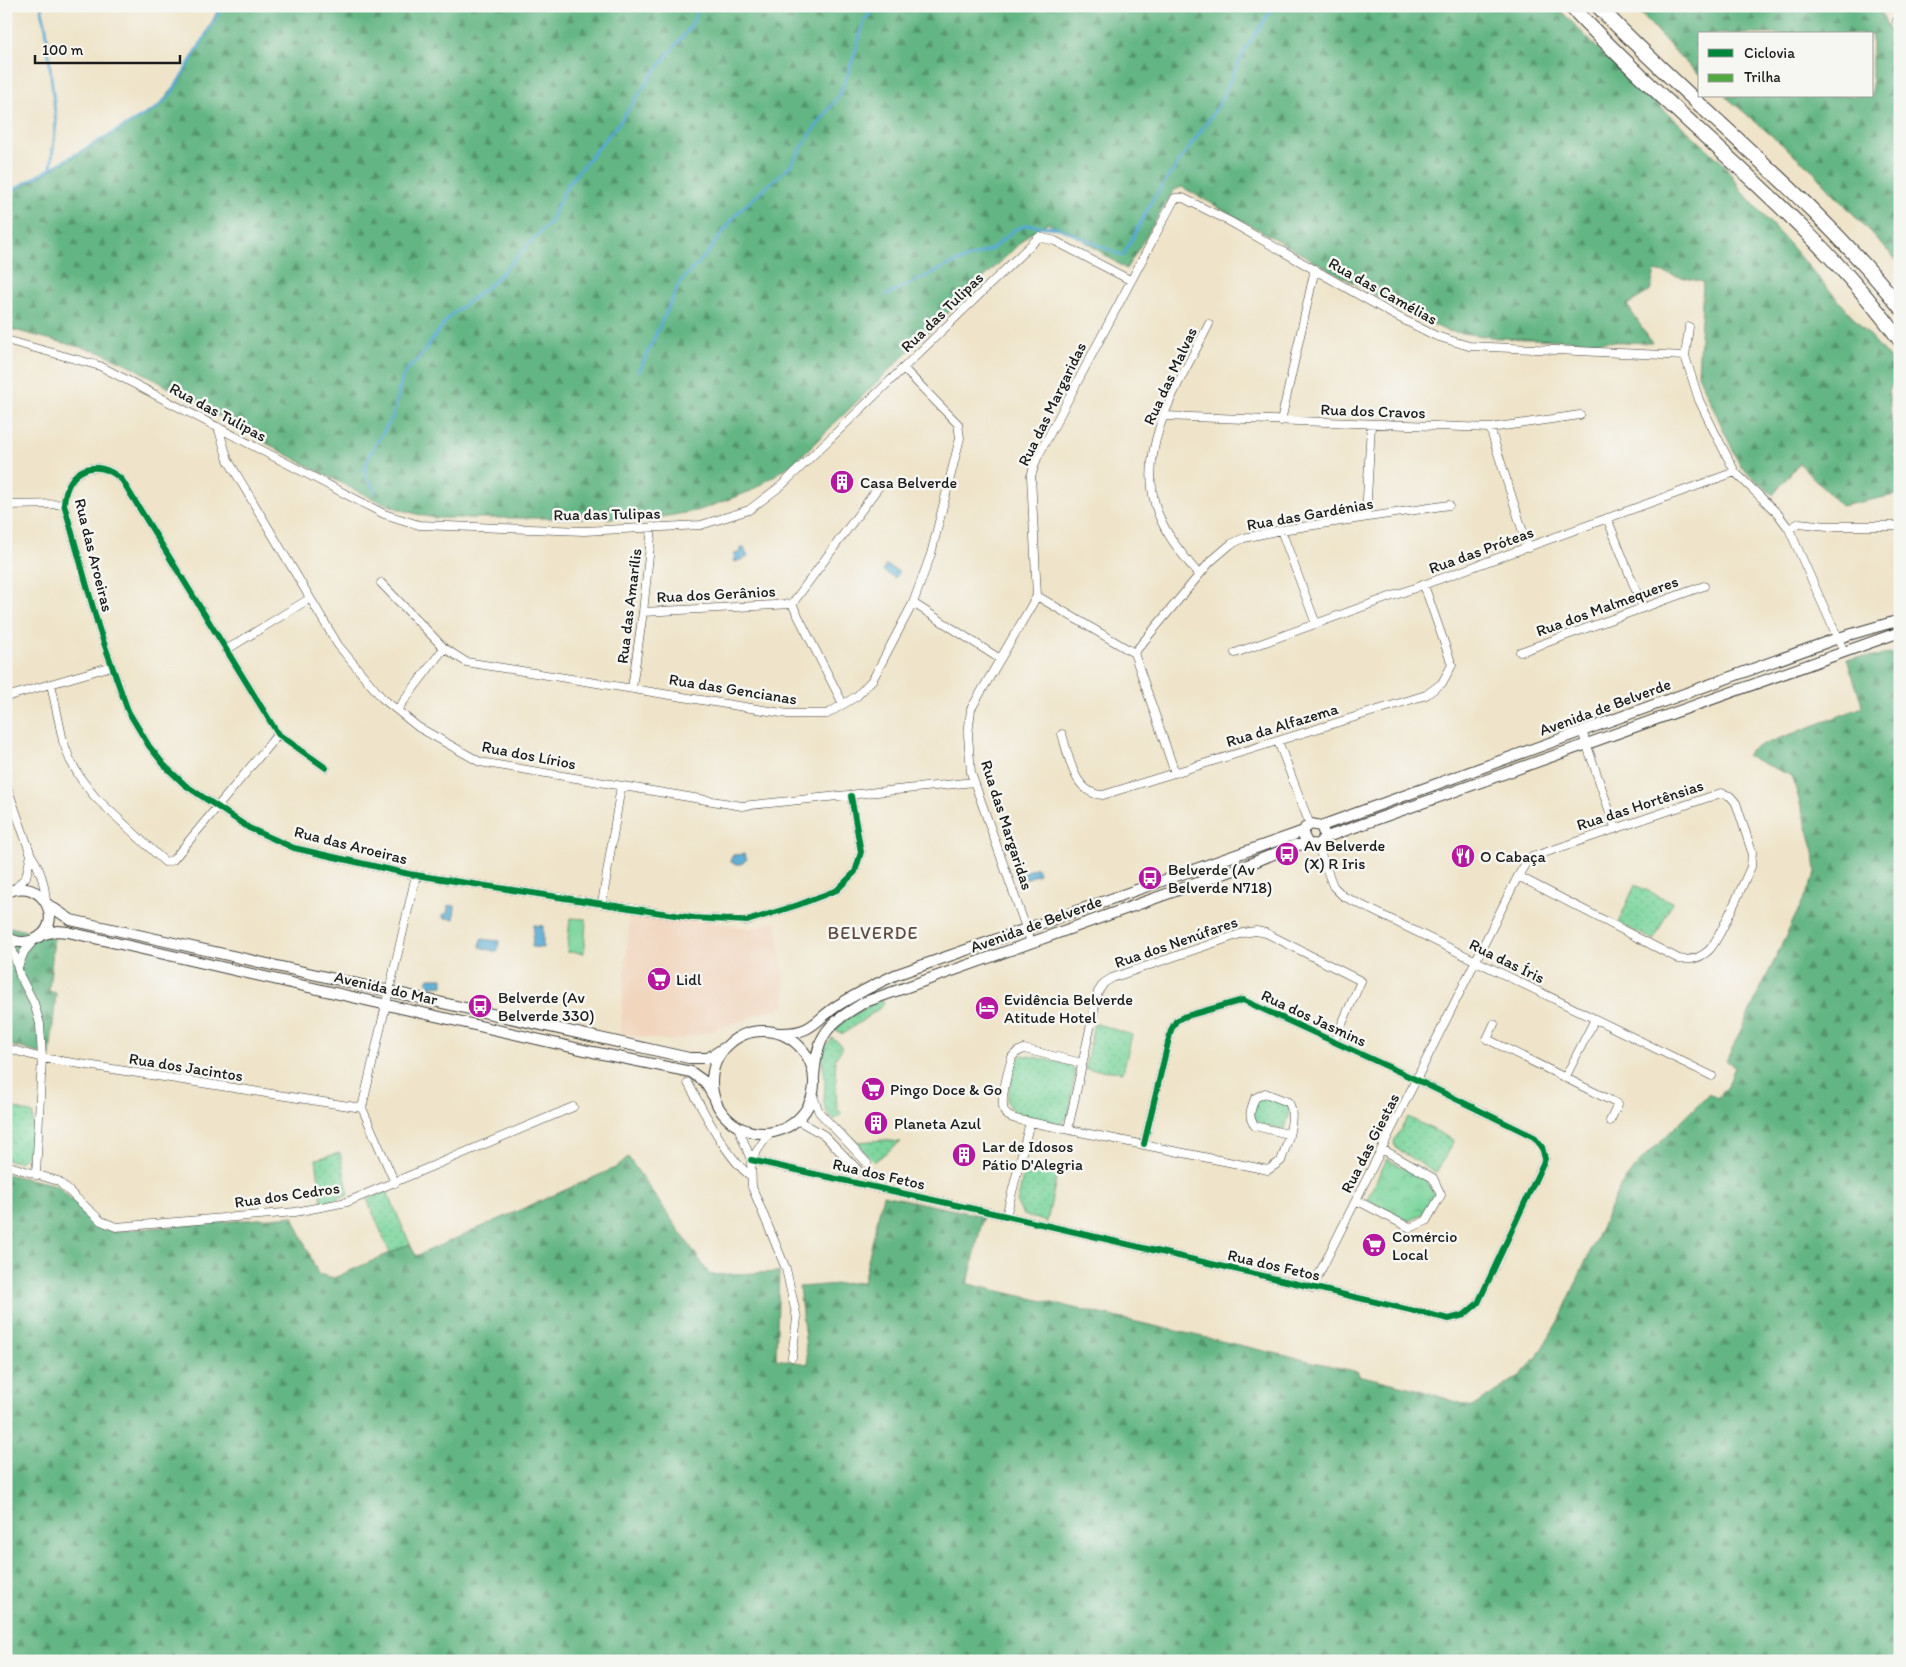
<svg xmlns="http://www.w3.org/2000/svg" width="1906" height="1667" font-family="Itim,sans-serif">
<style>
.built{fill:#f1d5bd}
.grass{fill:url(#grass-dots);stroke:#4c785c}
.forest{fill:url(#forest-firs);stroke:#406950}
.park{fill:url(#park-crowns);stroke:#4c785c}
.garden{fill:#7bd59c;stroke:#4c785c}
.water{fill:#56aad2;stroke:#396377}
.lines{fill:none;stroke-linecap:round;stroke-linejoin:round}
.stream{stroke:#56aad2;stroke-width:3}
.street-casing{stroke:#3c3a36;stroke-width:9}
.secondary-casing{stroke:#3c3a36;stroke-width:12}
.highway-casing{stroke:#3c3a36;stroke-width:16}
.street{stroke:#fff;stroke-width:8}
.secondary{stroke:#fff;stroke-width:10}
.highway{stroke:#fff;stroke-width:14}
.quiet{stroke:#52a943;stroke-width:5;stroke-dasharray:10 5;stroke-linecap:butt}
.cycleway-casing{stroke:#f6f6f2;stroke-width:9}
.cycleway{stroke:#00873e;stroke-width:6}
.labels{text-anchor:middle;dominant-baseline:central;stroke-width:5;stroke-linejoin:round;paint-order:stroke}
.street-label{font-size:16px;fill:#1c1c1c;stroke:#f6f6f2}
.poi-label{font-size:16px;fill:#1c1c1c;stroke:#f6f6f2;text-anchor:start}
.neighbourhood-label{font-size:18px;letter-spacing:1px;fill:#5f4d44;stroke:#f6f6f2}
</style>
<defs>
<pattern id="grass-dots" width="8" height="8" patternUnits="userSpaceOnUse" patternTransform="scale(1.25)"><rect width="8" height="8" fill="#7bd59c"/><path d="M2 2h.1M6 6h.1" fill="none" stroke="#6ab686" stroke-width="1.8" stroke-linecap="round"/></pattern>
<pattern id="forest-firs" width="22" height="20" patternUnits="userSpaceOnUse" patternTransform="scale(1.25)"><rect width="22" height="20" fill="#64b684"/><path d="M5 1l3.5 6h-7zM16 11l3.5 6h-7z" fill="#52936b"/></pattern>
<pattern id="park-crowns" width="20" height="18" patternUnits="userSpaceOnUse" patternTransform="scale(1.25)"><rect width="20" height="18" fill="#7bd59c"/><path d="M2 6a3 3 0 1 1 6 0M12 15a3 3 0 1 1 6 0" fill="none" stroke="#6ab686"/></pattern>
</defs>
<rect width="100%" height="100%" fill="#f6f6f2"/>
<filter id="ink" filterUnits="userSpaceOnUse"><feTurbulence type="fractalNoise" baseFrequency=".02" numOctaves="2"/><feDisplacementMap in="SourceGraphic" scale="10" xChannelSelector="R" yChannelSelector="G"/><feConvolveMatrix kernelMatrix="1 2 1 2 8 2 1 2 1" color-interpolation-filters="sRGB"/></filter>
<filter id="wash" filterUnits="userSpaceOnUse"><feTurbulence type="fractalNoise" baseFrequency=".0096" numOctaves="4" result="noise"/><feDisplacementMap in="SourceGraphic" scale="20" xChannelSelector="R" yChannelSelector="G"/><feGaussianBlur stdDeviation="1.12" result="paint"/><feColorMatrix in="noise" values="0 0 0 0 0 0 0 0 0 0 0 0 0 0 0 0 0 1.4 0 .05"/><feComposite in="paint" operator="in"/></filter>
<g filter="url(#wash)">
<rect width="100%" height="100%" fill="#efe4c9"/>
<path class="built" d="M 6,839 L 12,854 L 6,873 Z
M 630,911 L 750,928 L 777,921 L 786,1005 L 705,1033 L 671,1041 L 620,1034 Z"/>
<path class="grass" d="M 1635,885 L 1672,902 L 1654,940 L 1618,923 Z
M 882,999 L 884,1002 L 880,1008 L 843,1034 L 835,1030 L 847,1018 Z
M 1094,1023 L 1132,1035 L 1123,1072 L 1085,1069 Z
M 832,1038 L 839,1043 L 842,1049 L 835,1059 L 837,1109 L 842,1113 L 835,1120 C 818,1111 826,1093 825,1077 C 824,1068 820,1060 823,1050 C 825,1044 830,1043 832,1038 Z
M 1024,1055 L 1071,1065 L 1075,1070 L 1069,1115 L 1062,1124 L 1014,1113 L 1007,1101 C 1010,1088 1010,1060 1024,1055 Z
M 1265,1096 L 1288,1105 L 1290,1112 L 1285,1129 L 1257,1124 C 1251,1115 1253,1111 1256,1101 Z
M 6,1105 L 33,1114 L 30,1153 L 19,1162 L 6,1160 Z
M 1408,1117 L 1454,1140 L 1436,1173 L 1395,1148 L 1394,1141 Z
M 840,1127 L 858,1142 L 883,1140 L 900,1142 L 874,1162 Z
M 340,1153 L 349,1195 L 322,1203 L 316,1159 Z
M 1025,1168 L 1057,1175 L 1047,1222 L 1023,1215 L 1017,1203 Z
M 387,1191 L 410,1244 L 390,1253 L 367,1199 Z"/>
<path class="forest" d="M 220,6 L 1556,6 L 1609,60 L 1724,164 L 1741,190 L 1900,370 L 1900,380 L 1888,390 L 1900,494 L 1841,506 L 1799,463 L 1773,495 L 1740,466 L 1698,374 L 1703,282 L 1655,271 L 1650,291 L 1627,305 L 1652,343 L 1499,338 L 1447,331 L 1404,311 L 1182,187 L 1174,190 L 1126,269 L 1071,232 L 1047,223 L 1028,235 L 795,462 L 751,491 L 700,510 L 658,518 L 435,518 C 388,510 354,489 312,468 C 250,435 189,398 127,364 L 103,353 L 6,328 L 6,188 L 17,190 L 155,110 L 183,77 Z
M 1634,6 L 1879,6 L 1900,58 L 1900,264 L 1810,168 L 1725,96 L 1872,96 L 1872,34 L 1700,34 L 1700,75 L 1684,61 Z
M 1900,653 L 1900,1661 L 6,1661 L 6,1174 L 57,1185 L 98,1225 L 115,1231 L 293,1216 L 318,1274 L 334,1278 L 410,1244 L 416,1256 L 615,1168 L 628,1157 L 710,1275 L 779,1272 L 776,1359 L 808,1364 L 799,1287 L 863,1282 L 883,1195 L 983,1216 L 968,1284 L 1358,1372 L 1358,1375 L 1413,1388 L 1472,1407 L 1521,1375 L 1537,1357 L 1560,1318 L 1619,1188 L 1636,1166 L 1709,1093 L 1718,1098 L 1728,1086 L 1735,1066 L 1726,1061 L 1816,873 L 1814,851 L 1792,776 L 1747,756 L 1749,750 L 1863,707 L 1847,659 Z
M 6,926 L 54,938 L 49,991 L 56,993 L 50,1056 L 6,1044 Z"/>
<path class="park" d="M 1387,1159 L 1426,1180 L 1434,1195 L 1422,1215 L 1409,1221 L 1367,1199 Z"/>
<path class="garden" d="M 570,918 L 586,919 L 584,953 L 567,952 Z"/>
<path class="water" d="M 741,548 L 744,548 L 748,557 L 735,562 L 734,554 L 741,552 Z
M 886,565 L 899,572 L 895,578 L 883,571 Z
M 744,854 L 747,859 L 742,864 L 734,864 L 730,861 L 733,855 Z
M 1037,867 L 1039,874 L 1025,879 L 1022,873 Z
M 448,905 L 455,906 L 454,919 L 443,918 L 443,914 L 447,914 Z
M 534,925 L 543,926 L 543,948 L 532,947 Z
M 481,939 L 499,941 L 498,950 L 496,952 L 480,947 Z
M 429,978 L 443,978 L 443,985 L 429,986 L 427,982 Z"/>
<g class="lines">
<path class="stream" d="M 41,6 L 46,28 L 56,123 L 51,168
M 6,194 L 157,108 L 171,94 L 223,6
M 886,295 L 947,266 L 992,249 L 1015,229 L 1028,225 L 1059,228 L 1123,256 L 1153,199 L 1219,105 L 1244,51 L 1274,6
M 639,371 L 680,282 L 707,254 L 736,214 L 790,166 L 814,129 L 838,97 L 849,72 L 865,19 L 878,6
M 375,491 L 364,471 L 370,454 L 393,416 L 402,379 L 406,370 L 416,362 L 449,317 L 493,282 L 549,223 L 568,184 L 622,119 L 652,75 L 691,26 L 700,6"/>
</g>
</g>
<g filter="url(#ink)">
<g class="lines">
<g class="street-casing">
<path id="street" d="M 1897,21 L 1900,22
M 1689,327 L 1685,356 L 1699,400 L 1715,433 L 1735,472 L 1778,514 L 1789,529 L 1844,652
M 6,340 L 100,366 L 384,514 L 419,525 L 584,531 L 701,525 L 749,510 L 782,485 L 1039,237 L 1055,241 L 1130,280
M 1164,416 L 1490,428 L 1580,415
M 1281,421 L 1315,269
M 218,427 L 228,460 L 338,645 L 382,698 L 418,727 L 480,762 L 742,806 L 974,782
M 1490,428 L 1528,548
M 6,505 L 64,504
M 1366,517 L 1371,425
M 1607,518 L 1643,608
M 1789,529 L 1799,523 L 1827,526 L 1900,526
M 1281,530 L 1316,624
M 1199,575 C 1182,554 1162,531 1155,504 C 1138,441 1182,379 1209,324
M 381,583 L 444,648 L 466,662 L 788,714 L 827,714 L 857,696 L 873,679 L 913,603 L 931,554 L 960,438 L 958,424 L 903,368
M 1037,596 L 1134,653 L 1175,773
M 913,603 L 1000,659
M 792,604 L 843,704
M 643,612 L 792,604 L 880,485
M 226,650 L 309,599
M 1520,652 L 1704,586
M 1134,653 L 1210,562 L 1231,544 L 1244,538 L 1281,530 L 1449,505
M 1235,653 L 1735,472
M 51,684 L 63,741 L 70,760 L 81,779 L 95,797 L 165,862 L 173,860 L 278,734
M 632,688 L 643,612 L 652,527
M 6,697 L 112,666
M 397,710 L 444,648
M 1582,731 L 1615,827
M 1062,734 C 1069,757 1074,794 1103,795 L 1426,695 L 1442,683 L 1452,665 L 1424,585
M 1278,741 L 1310,825
M 326,768 L 278,734 L 122,480 C 96,456 66,469 64,504 L 99,629 L 128,711 L 149,746 L 165,766 L 185,785 L 249,828 L 294,848 L 409,874 L 694,918 L 747,921 L 798,905 L 837,890 L 855,872 L 861,852 L 851,796
M 6,784 L 31,855
M 1317,844 L 1333,886 L 1343,896 L 1712,1076
M 14,890 L 26,877 L 31,855 C 40,868 45,886 46,902
M 602,904 L 621,786
M 6,939 L 13,951 L 20,976 L 34,1003 L 40,1024 L 42,1058 L 36,1175
M 1031,942 L 971,773 L 968,735 L 971,709 L 1037,596 L 1031,476 L 1037,458 L 1175,198 L 1183,198 L 1229,221 L 1394,315 L 1436,336 L 1469,346 L 1685,356
M 18,967 L 24,952 L 35,939
M 1494,1024 L 1487,1039 L 1618,1104 L 1610,1121
M 6,1048 L 42,1058 L 362,1108
M 1082,1063 L 1024,1049 L 1017,1052 L 1012,1057 C 1009,1070 996,1106 1007,1115 C 1013,1120 1023,1120 1030,1122 L 1268,1170 L 1281,1161 C 1286,1147 1298,1113 1288,1102 L 1265,1093 L 1255,1098 C 1251,1109 1247,1117 1255,1126 L 1288,1134
M 1565,1078 L 1595,1019
M 688,1083 C 702,1108 728,1161 751,1176
M 813,1096 L 819,1112 L 867,1163
M 797,1120 L 824,1135 L 859,1171
M 738,1127 L 751,1160 L 752,1187 L 786,1269 L 797,1318 L 792,1357
M 1068,1129 L 1098,992 L 1104,983 L 1112,978 L 1243,933 L 1256,931 L 1266,933 L 1361,981 L 1334,1042
M 751,1160 L 1006,1216 L 1449,1319 L 1464,1315 L 1478,1303 L 1545,1159 L 1542,1147 L 1534,1137 L 1417,1080 L 1243,1000 L 1183,1017 L 1176,1021 L 1171,1030 L 1144,1144
M 751,1160 L 769,1133
M 6,1165 L 58,1181 L 101,1221 L 116,1227 L 295,1212 L 347,1202 L 573,1107
M 395,1183 L 362,1108 L 416,875
M 1356,1200 L 1410,1228 L 1426,1221 L 1441,1195 L 1433,1178 L 1382,1149
M 1006,1216 L 1030,1122
M 1312,1288 L 1518,876 L 1529,858 L 1721,793 L 1730,796 L 1736,803 L 1752,852 L 1751,867 C 1743,883 1719,942 1708,951 C 1700,958 1689,961 1679,959 L 1518,876"/>
</g>
<g class="secondary-casing">
<path id="secondary" d="M 1321,826 L 1838,638 L 1900,620
M 1324,838 L 1900,632
M 6,893 C 43,873 68,927 33,940 C 23,944 14,942 6,936
M 47,904 L 71,920 L 689,1058 L 708,1058 L 724,1048
M 41,935 L 57,931 L 68,932 L 593,1052 L 691,1072 L 705,1082 L 713,1096
M712 1082a51 51 0 1 1 102 0a51 51 0 1 1-102 0Z
M 780,1033 C 814,1034 815,1019 840,1004 C 858,993 876,984 895,975 L 1304,831
M 814,1077 C 817,1033 828,1024 865,1002 L 1245,866 L 1295,845 L 1319,844 L 1325,836 L 1321,826 L 1311,824 L 1305,828 L 1303,835 L 1308,844"/>
</g>
<g class="highway-casing">
<path id="highway" d="M 1571,6 C 1677,121 1807,213 1900,340
M 1598,6 C 1696,109 1811,195 1900,307"/>
</g>
<use href="#street" class="street"/>
<use href="#secondary" class="secondary"/>
<use href="#highway" class="highway"/>
<path class="quiet" d="M 859,1171 L 873,1185"/>
<g class="cycleway-casing">
<path id="cycleway" d="M 326,768 L 278,734 L 122,480 C 96,456 66,469 64,504 L 99,629 L 128,711 L 149,746 L 165,766 L 185,785 L 249,828 L 294,848 L 409,874 L 694,918 L 747,921 L 798,905 L 837,890 L 855,872 L 861,852 L 851,796
M 751,1160 L 1006,1216 L 1449,1319 L 1464,1315 L 1478,1303 L 1545,1159 L 1542,1147 L 1534,1137 L 1417,1080 L 1243,1000 L 1183,1017 L 1176,1021 L 1171,1030 L 1144,1144"/>
</g>
<use href="#cycleway" class="cycleway"/>
</g>
</g>
<defs>
<g id="building-disc" transform="scale(1.25)"><circle r="9.5" fill="#b5179e" stroke="#f6f6f2"/><path d="M-4-6H4V6H1V3H-1V6H-4ZM-2.5-4.3h1.7v1.8h-1.7ZM.8-4.3h1.7v1.8H.8ZM-2.5-1h1.7V.8h-1.7ZM.8-1h1.7V.8H.8Z" fill="#fff"/></g>
<g id="bus-disc" transform="scale(1.25)"><circle r="9.5" fill="#b5179e" stroke="#f6f6f2"/><path d="M-5-6H5V4H4V6H2V4H-2V6H-4V4H-5ZM-3.5-4V0h7V-4ZM-3.5 1.2v1.5H-2V1.2ZM2 1.2v1.5H3.5V1.2Z" fill="#fff"/></g>
<g id="restaurant-disc" transform="scale(1.25)"><circle r="9.5" fill="#b5179e" stroke="#f6f6f2"/><path d="M-5-6h1v4h1v-4h1v4h1v-4h1v5L-1.5 .5V6h-2V.5L-5-1ZM5-6V6H3V1.5H1.5Q1.5-4 5-6Z" fill="#fff"/></g>
<g id="supermarket-disc" transform="scale(1.25)"><circle r="9.5" fill="#b5179e" stroke="#f6f6f2"/><path d="M-6-5.5h2.5l.6 2H6L4.5 2H-2.5L-4.4-4H-6ZM-1.5 3.2a1.3 1.3 0 1 0 .1 0ZM3 3.2a1.3 1.3 0 1 0 .1 0Z" fill="#fff"/></g>
<g id="hotel-disc" transform="scale(1.25)"><circle r="9.5" fill="#b5179e" stroke="#f6f6f2"/><path d="M-6-4.5h1.5V1H6V5H4.5V3h-9V5H-6ZM-4 0a1.8 1.8 0 1 1 3.6 0ZM.5 0V-2.5h3Q6-2.5 6 0Z" fill="#fff"/></g>
</defs>
<g fill-rule="evenodd">
<use href="#building-disc" x="842" y="482"/>
<use href="#bus-disc" x="1287" y="854"/>
<use href="#restaurant-disc" x="1463" y="856"/>
<use href="#bus-disc" x="1150" y="878"/>
<use href="#supermarket-disc" x="659" y="979"/>
<use href="#bus-disc" x="480" y="1006"/>
<use href="#hotel-disc" x="987" y="1008"/>
<use href="#supermarket-disc" x="873" y="1089"/>
<use href="#building-disc" x="876" y="1123"/>
<use href="#building-disc" x="964" y="1155"/>
<use href="#supermarket-disc" x="1374" y="1245"/>
</g>
<g class="labels">
<g class="street-label">
<text transform="translate(1383 291) rotate(29)">Rua das Camélias</text>
<text transform="translate(942 312) rotate(-44)">Rua das Tulipas</text>
<text transform="translate(1170 376) rotate(-65)">Rua das Malvas</text>
<text transform="translate(1052 404) rotate(-64)">Rua das Margaridas</text>
<text transform="translate(1373 411) rotate(2)">Rua dos Cravos</text>
<text transform="translate(218 412) rotate(28)">Rua das Tulipas</text>
<text transform="translate(607 514) rotate(-1)">Rua das Tulipas</text>
<text transform="translate(1310 514) rotate(-10)">Rua das Gardénias</text>
<text transform="translate(1481 550) rotate(-20)">Rua das Próteas</text>
<text transform="translate(94 555) rotate(76)">Rua das Aroeiras</text>
<text transform="translate(716 594) rotate(-3)">Rua dos Gerânios</text>
<text transform="translate(629 606) rotate(-83)">Rua das Amarílis</text>
<text transform="translate(1607 606) rotate(-20)">Rua dos Malmequeres</text>
<text transform="translate(733 689) rotate(9)">Rua das Gencianas</text>
<text transform="translate(1605 707) rotate(-20)">Avenida de Belverde</text>
<text transform="translate(1282 725) rotate(-17)">Rua da Alfazema</text>
<text transform="translate(529 755) rotate(11)">Rua dos Lírios</text>
<text transform="translate(1640 805) rotate(-18)">Rua das Hortênsias</text>
<text transform="translate(1007 825) rotate(72)">Rua das Margaridas</text>
<text transform="translate(351 845) rotate(14)">Rua das Aroeiras</text>
<text transform="translate(1036 924) rotate(-20)">Avenida de Belverde</text>
<text transform="translate(1176 942) rotate(-19)">Rua dos Nenúfares</text>
<text transform="translate(1507 961) rotate(26)">Rua das Íris</text>
<text transform="translate(386 988) rotate(13)">Avenida do Mar</text>
<text transform="translate(1314 1018) rotate(25)">Rua dos Jasmins</text>
<text transform="translate(186 1067) rotate(9)">Rua dos Jacintos</text>
<text transform="translate(1370 1143) rotate(-63)">Rua das Giestas</text>
<text transform="translate(879 1174) rotate(13)">Rua dos Fetos</text>
<text transform="translate(287 1195) rotate(-8)">Rua dos Cedros</text>
<text transform="translate(1274 1265) rotate(13)">Rua dos Fetos</text>
</g>
<g class="poi-label">
<text x="860" y="482">Casa Belverde</text>
<text x="1304" y="845">Av Belverde<tspan x="1304" dy="18">(X) R Iris</tspan></text>
<text x="1480" y="856">O Cabaça</text>
<text x="1168" y="869">Belverde (Av<tspan x="1168" dy="18">Belverde N718)</tspan></text>
<text x="676" y="979">Lidl</text>
<text x="498" y="997">Belverde (Av<tspan x="498" dy="18">Belverde 330)</tspan></text>
<text x="1004" y="999">Evidência Belverde<tspan x="1004" dy="18">Atitude Hotel</tspan></text>
<text x="890" y="1089">Pingo Doce &amp; Go</text>
<text x="894" y="1123">Planeta Azul</text>
<text x="982" y="1146">Lar de Idosos<tspan x="982" dy="18">Pátio D'Alegria</tspan></text>
<text x="1392" y="1236">Comércio<tspan x="1392" dy="18">Local</tspan></text>
</g>
<g class="neighbourhood-label">
<text x="873" y="933">BELVERDE</text>
</g>
</g>
<rect width="1906" height="1667" fill="none" stroke="#f6f6f2" stroke-width="25"/>
<rect x="1698" y="32" width="175" height="65" fill="#f6f6f2" stroke="#9f9f9c"/>
<rect x="1708" y="49" width="25" height="8" fill="#00873e" stroke="#9f9f9c"/>
<text x="1744" y="58" font-size="15" fill="#1c1c1c">Ciclovia</text>
<rect x="1708" y="74" width="25" height="8" fill="#52a943" stroke="#9f9f9c"/>
<text x="1744" y="82" font-size="15" fill="#1c1c1c">Trilha</text>
<path d="M35 55v8h145v-8" fill="none" stroke="#1c1c1c" stroke-width="2.5"/>
<text x="42" y="55" font-size="15" fill="#1c1c1c" stroke="#f6f6f2" stroke-width="4" paint-order="stroke">100 m</text>
</svg>
